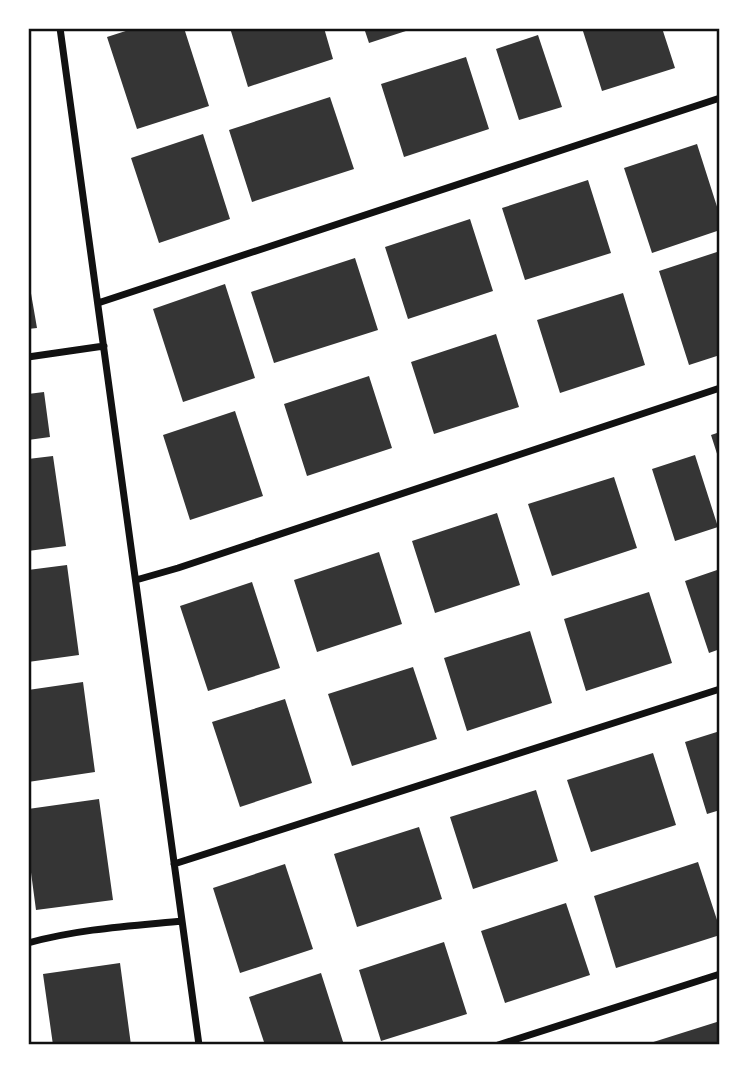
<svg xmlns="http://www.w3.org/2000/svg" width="748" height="1073" font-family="'Roboto Serif',serif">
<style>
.building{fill:#353535}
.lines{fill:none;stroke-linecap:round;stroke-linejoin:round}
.minor{stroke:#111;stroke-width:7}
.neatline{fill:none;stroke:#111;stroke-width:2.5}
</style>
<rect width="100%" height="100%" fill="#fff"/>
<path class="building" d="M 135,28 L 184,28 L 209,106 L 137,129 L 107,37 Z
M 230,28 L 324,28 L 333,59 L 248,87 Z
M 364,28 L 412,28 L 412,29 L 369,43 Z
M 582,28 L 662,28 L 675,68 L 602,91 Z
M 538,35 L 562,107 L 519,120 L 496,49 Z
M 466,57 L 489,129 L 404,157 L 381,84 Z
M 330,97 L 354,169 L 252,202 L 229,130 Z
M 203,134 L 230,219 L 159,243 L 131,158 Z
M 697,144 L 720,216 L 720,230 L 652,253 L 624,168 Z
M 588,180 L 611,253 L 525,280 L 502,208 Z
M 470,219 L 493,291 L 408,319 L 385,247 Z
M 720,251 L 720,355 L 689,365 L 659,271 Z
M 355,258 L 378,330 L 274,363 L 251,292 Z
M 28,276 L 37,328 L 28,329 Z
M 225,284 L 255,378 L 183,402 L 153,309 Z
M 623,293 L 645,365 L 560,393 L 537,320 Z
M 496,334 L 519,407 L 434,434 L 411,362 Z
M 369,376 L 392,448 L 307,476 L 284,404 Z
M 44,392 L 50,437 L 28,440 L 28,394 Z
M 235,411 L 263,496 L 190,520 L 163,435 Z
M 720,432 L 720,460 L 719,460 L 711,435 Z
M 695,455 L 718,527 L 675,541 L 652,469 Z
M 53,456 L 66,546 L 28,551 L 28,459 Z
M 614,477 L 637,548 L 552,576 L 528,504 Z
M 497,513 L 520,585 L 435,613 L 412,541 Z
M 379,552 L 402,624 L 317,652 L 294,580 Z
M 67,565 L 79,655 L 28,662 L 28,570 Z
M 720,569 L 720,649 L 709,653 L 685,581 Z
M 252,582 L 280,668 L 208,691 L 180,606 Z
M 649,592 L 672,663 L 586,691 L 564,619 Z
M 530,631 L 552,703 L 467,731 L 444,658 Z
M 413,667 L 437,739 L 352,766 L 328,694 Z
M 83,682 L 95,772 L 28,782 L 28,690 Z
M 285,699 L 312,783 L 240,807 L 212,722 Z
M 720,731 L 720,810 L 707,814 L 685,742 Z
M 653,753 L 676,825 L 591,852 L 567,780 Z
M 536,790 L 558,861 L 473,889 L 450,817 Z
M 99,799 L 113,900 L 36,910 L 28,850 L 28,809 Z
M 419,827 L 442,899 L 357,927 L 334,854 Z
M 698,862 L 720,929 L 720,935 L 616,968 L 594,896 Z
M 285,864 L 313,949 L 240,973 L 213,888 Z
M 566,903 L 590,975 L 505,1003 L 481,931 Z
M 444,942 L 467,1014 L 381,1041 L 359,970 Z
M 120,963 L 131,1045 L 53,1045 L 43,974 Z
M 321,973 L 344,1045 L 265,1045 L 249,997 Z
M 720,1021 L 720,1045 L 647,1045 L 647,1044 Z"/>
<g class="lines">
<path class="minor" d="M 60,28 L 199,1045
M 98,303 L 720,98
M 28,357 L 104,346
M 136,580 L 178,568 L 720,388
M 174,864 L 720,689
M 28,943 C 78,929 130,926 182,921
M 498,1045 L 720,974"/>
</g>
<rect width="748" height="1073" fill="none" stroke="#ffffff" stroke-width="60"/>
<rect x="30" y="30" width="688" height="1013" class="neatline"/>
</svg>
